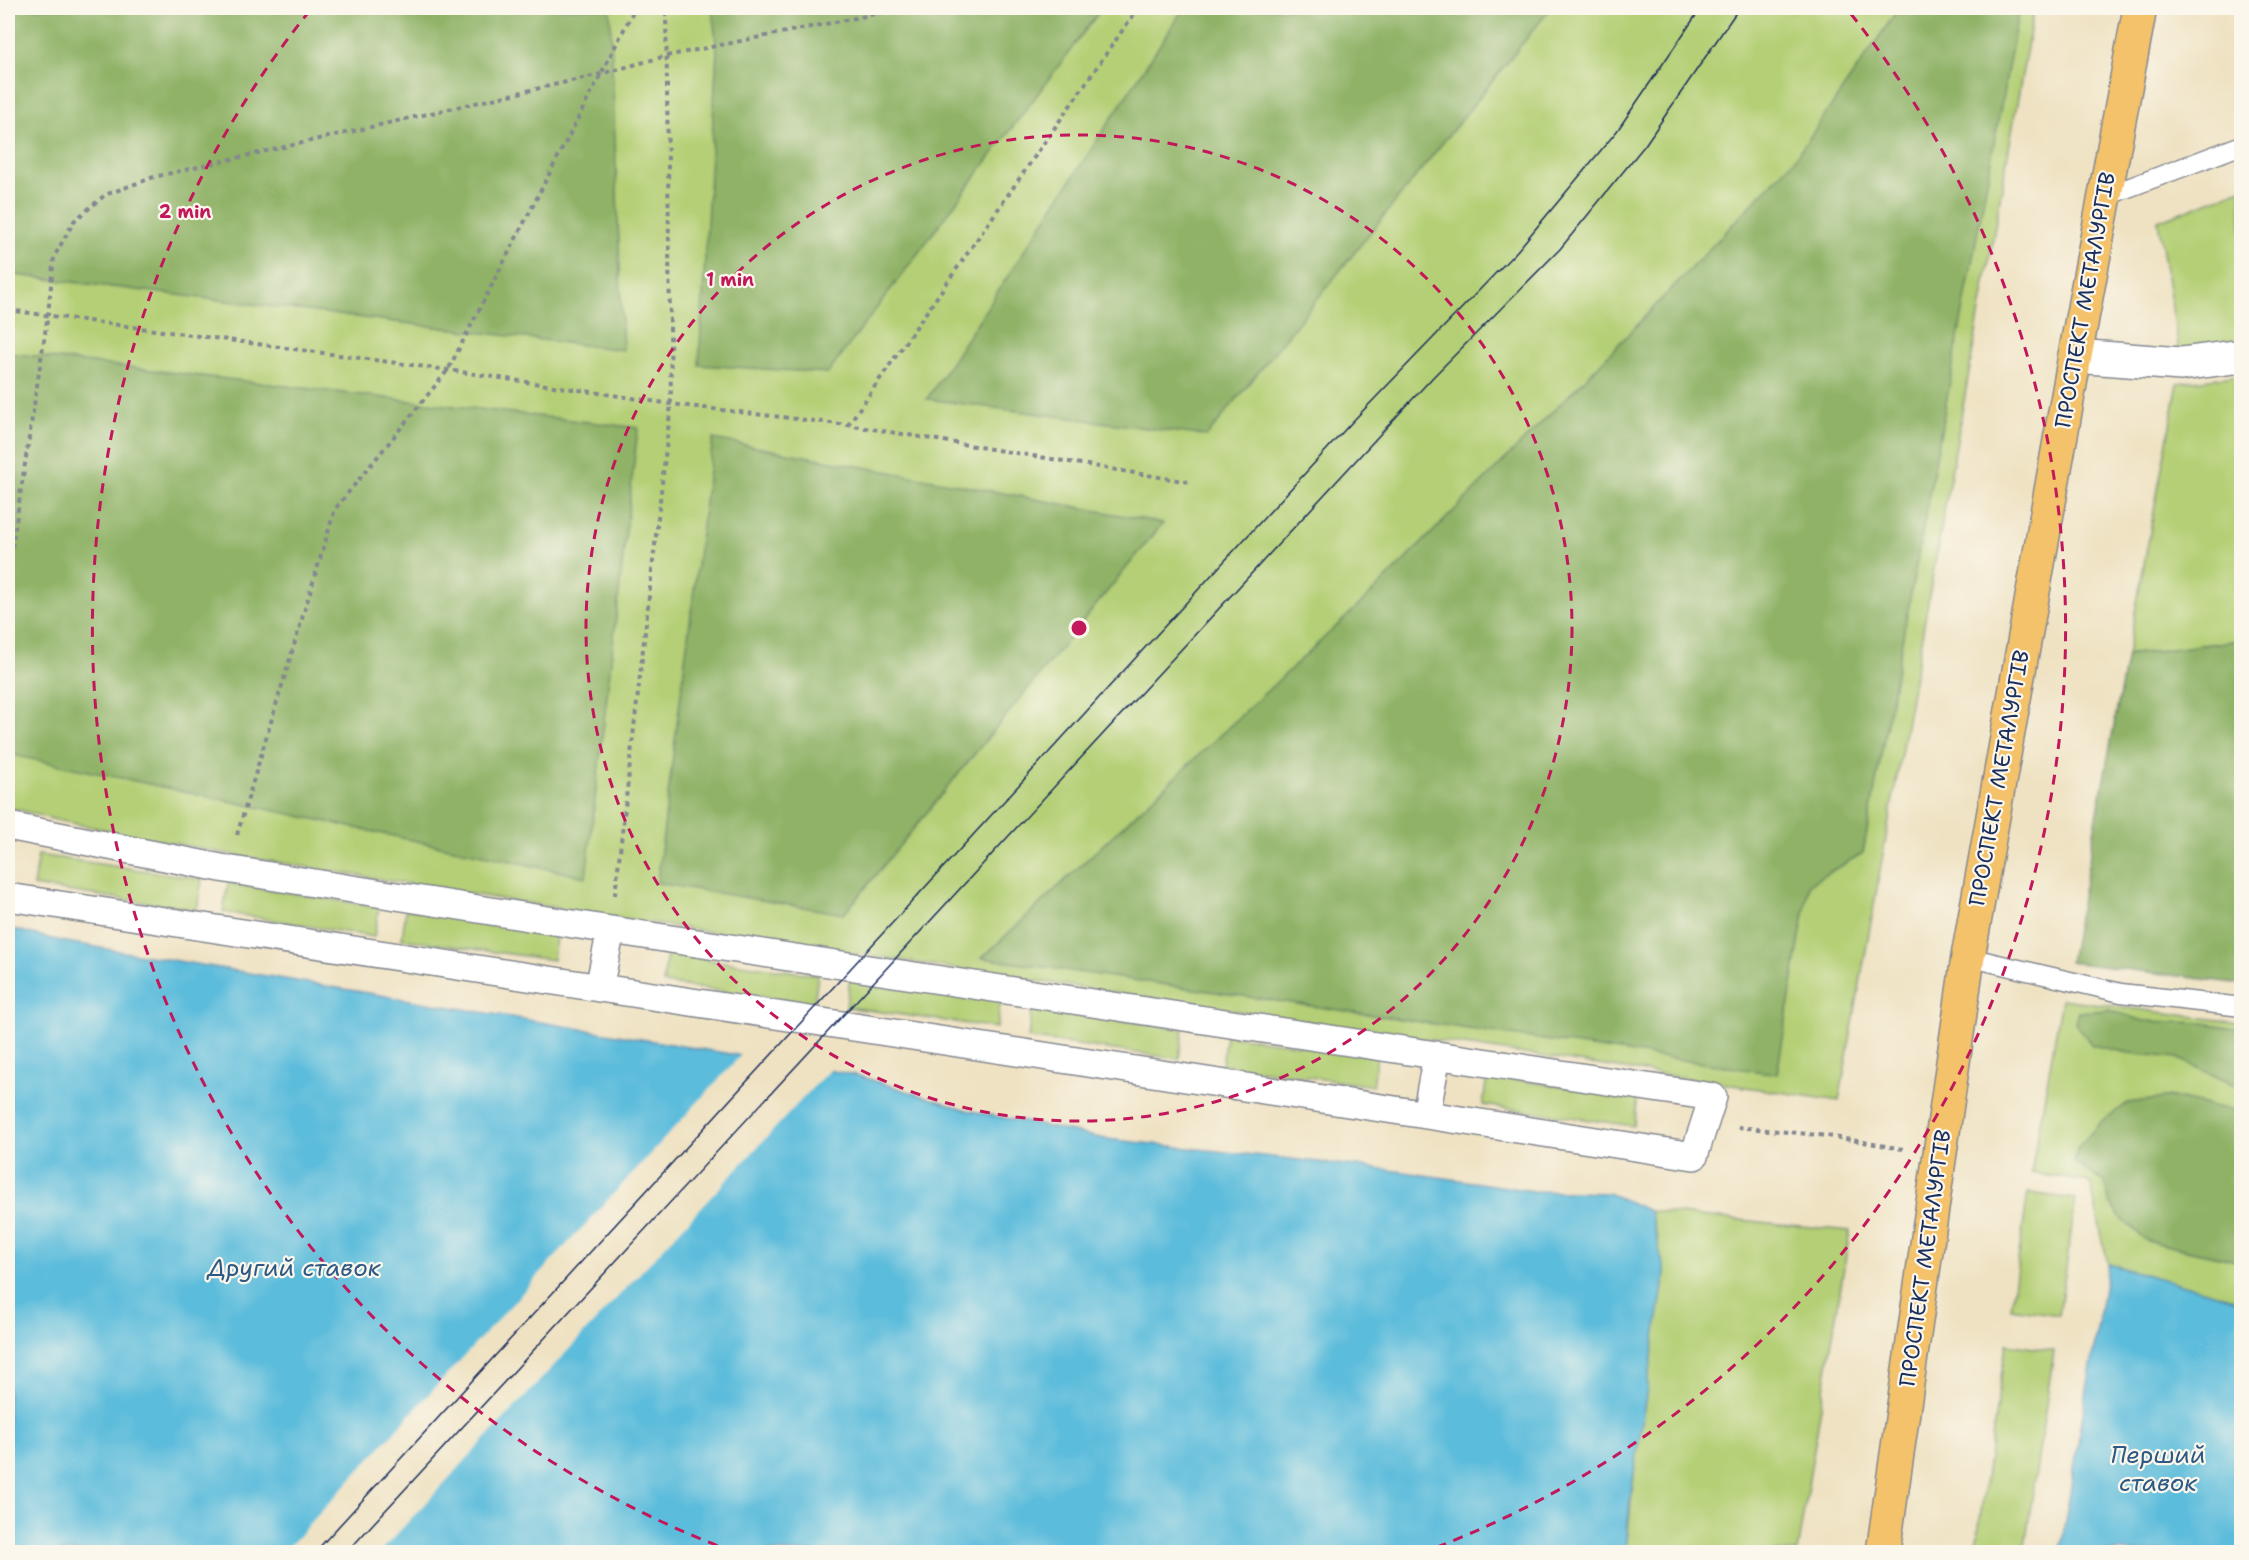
<svg xmlns="http://www.w3.org/2000/svg" width="2249" height="1560" font-family="'Shantell Sans',sans-serif">
<style>
.green{fill:#b4cf75;stroke:#687f6a;stroke-width:1.5}
.forest{fill:#8fb266;stroke:#557062;stroke-width:1.5}
.water{fill:#5cbcdb;stroke:#3c769c;stroke-width:1.5}
.pier{fill:#efe2c2}
.lines{fill:none;stroke-linecap:round;stroke-linejoin:round}
.service-casing{stroke:#858890;stroke-width:21}
.pedestrian-casing{stroke:#858890;stroke-width:30}
.minor-casing{stroke:#858890;stroke-width:36}
.primary-casing{stroke:#858890;stroke-width:36}
.path{stroke:#858890;stroke-width:4;stroke-dasharray:4.5 4.5;stroke-linecap:butt}
.service{stroke:#fff;stroke-width:18}
.pedestrian{stroke:#fff;stroke-width:27}
.minor{stroke:#fff;stroke-width:33}
.primary{stroke:#f3c26a;stroke-width:33}
.tram{stroke:#1b2f5e;stroke-width:1.5}
.ring{fill:none;stroke:#c2185b;stroke-width:3;stroke-dasharray:10 8}
.labels{text-anchor:middle;dominant-baseline:central;stroke-width:4.5;stroke-linejoin:round;paint-order:stroke}
.street-label{font-size:22px;fill:#1b2f5e;stroke:#fbf7ec}
.water-label{font-size:24px;font-style:italic;fill:#2e5984;stroke:#fbf7ec}
.centre{fill:#c2185b;stroke:#fbf7ec;stroke-width:3}
.ring-label{font-size:18px;text-anchor:middle;font-weight:bold;fill:#c2185b;stroke:#fbf7ec;stroke-width:4.5;stroke-linejoin:round;paint-order:stroke}
</style>
<rect width="100%" height="100%" fill="#fbf7ec"/>
<filter id="ink" filterUnits="userSpaceOnUse"><feTurbulence type="fractalNoise" baseFrequency=".0167" numOctaves="2"/><feDisplacementMap in="SourceGraphic" scale="12" xChannelSelector="R" yChannelSelector="G"/><feConvolveMatrix kernelMatrix="1 2 1 2 8 2 1 2 1" color-interpolation-filters="sRGB"/></filter>
<filter id="wash" filterUnits="userSpaceOnUse"><feTurbulence type="fractalNoise" baseFrequency=".008" numOctaves="4" result="noise"/><feDisplacementMap in="SourceGraphic" scale="24" xChannelSelector="R" yChannelSelector="G"/><feGaussianBlur stdDeviation="1.35" result="paint"/><feColorMatrix in="noise" values="0 0 0 0 0 0 0 0 0 0 0 0 0 0 0 0 0 1.4 0 .05"/><feComposite in="paint" operator="in"/></filter>
<g filter="url(#wash)">
<rect width="100%" height="100%" fill="#efe2c2"/>
<path class="green" d="M 8,8 L 2034,8 L 1839,1101 L 617,918 L 239,856 L 56,820 L 8,807 Z
M 2241,189 L 2241,356 L 2181,364 L 2158,221 Z
M 2241,375 L 2241,640 L 2127,655 L 2178,383 Z
M 38,855 L 202,879 L 197,910 L 33,886 Z
M 228,883 L 379,907 L 374,937 L 223,912 Z
M 406,909 L 557,930 L 553,960 L 402,939 Z
M 667,954 L 818,975 L 814,1004 L 663,983 Z
M 850,977 L 1001,998 L 997,1028 L 846,1007 Z
M 2062,999 L 2241,1023 L 2241,1301 L 2108,1264 L 2090,1182 L 2031,1173 Z
M 1032,1008 L 1183,1029 L 1179,1059 L 1028,1038 Z
M 1226,1035 L 1377,1056 L 1373,1086 L 1222,1065 Z
M 1487,1076 L 1638,1097 L 1634,1126 L 1483,1105 Z
M 2028,1193 L 2076,1199 L 2059,1315 L 2011,1308 Z
M 1650,1211 L 1850,1231 L 1797,1552 L 1626,1552 L 1658,1241 Z
M 2006,1344 L 2054,1351 L 2024,1552 L 1975,1552 Z"/>
<path class="forest" d="M 8,8 L 610,8 L 623,350 L 8,274 Z
M 712,8 L 1102,8 L 828,373 L 699,365 L 717,50 Z
M 1184,8 L 1551,8 L 1207,436 L 927,399 Z
M 1899,8 L 2019,8 L 1863,853 L 1809,884 L 1777,1074 L 982,958 L 1374,591 L 1593,371 L 1794,160 Z
M 8,353 L 638,428 L 586,877 L 8,754 Z
M 713,439 L 1163,523 L 844,914 L 657,883 Z
M 2241,640 L 2241,984 L 2070,962 L 2127,655 Z
M 2109,1010 L 2144,1021 L 2204,1023 L 2241,1029 L 2241,1088 L 2177,1058 L 2129,1053 L 2092,1045 L 2075,1023 L 2078,1012 Z
M 2172,1097 L 2231,1110 L 2241,1107 L 2241,1262 L 2147,1241 L 2124,1221 L 2110,1204 L 2104,1182 L 2074,1162 L 2078,1147 L 2102,1121 L 2128,1103 Z"/>
<path class="water" d="M 8,928 L 61,941 L 124,952 L 856,1075 L 967,1110 L 1106,1139 L 1383,1169 L 1534,1191 L 1608,1193 L 1650,1211 L 1665,1273 L 1630,1499 L 1626,1552 L 8,1552 Z
M 2108,1264 L 2241,1301 L 2241,1552 L 2060,1552 Z"/>
<path class="pier" d="M 743,1053 L 831,1068 L 380,1552 L 284,1552 Z"/>
</g>
<g filter="url(#ink)">
<g class="lines">
<g class="service-casing">
<path id="service" d="M 2104,197 L 2242,145
M 1968,957 L 2121,993 L 2242,1007"/>
</g>
<g class="pedestrian-casing">
<path id="pedestrian" d="M 8,826 L 226,869 L 611,930 L 1713,1097 L 1694,1156 L 8,897
M 599,988 L 611,930
M 1426,1115 L 1437,1055"/>
</g>
<g class="minor-casing">
<path id="minor" d="M 2075,356 L 2181,364 L 2242,356"/>
</g>
<g class="primary-casing">
<path id="primary" d="M 1883,1552 L 1968,957 L 2075,356 L 2140,8"/>
</g>
<path class="path" d="M 8,310 L 448,370 L 671,404 L 848,425 L 1189,482
M 848,425 L 1138,8
M 8,574 L 48,314 L 54,257 L 74,221 L 105,195 L 154,177 L 601,74 L 666,56 L 905,8
M 237,835 L 335,509 L 448,370 L 635,8
M 615,895 L 671,404 L 666,8
M 1738,1127 L 1828,1136 L 1903,1149"/>
<use href="#service" class="service"/>
<use href="#pedestrian" class="pedestrian"/>
<use href="#minor" class="minor"/>
<use href="#primary" class="primary"/>
<path class="tram" d="M 315,1552 L 1353,421 L 1517,251 L 1617,131 L 1701,8
M 347,1552 L 1433,377 L 1560,249 L 1645,145 L 1739,8"/>
</g>
</g>
<g class="ring">
<circle cx="1079" cy="628" r="493"/>
<path d="M734 1552A986 986 0 0 1 307 14M1851 14A986 986 0 0 1 1424 1552"/>
</g>
<g class="labels">
<g class="street-label">
<text transform="translate(2085 300) rotate(-80)">ПРОСПЕКТ МЕТАЛУРГІВ</text>
<text transform="translate(1999 778) rotate(-80)">ПРОСПЕКТ МЕТАЛУРГІВ</text>
<text transform="translate(1925 1258) rotate(-82)">ПРОСПЕКТ МЕТАЛУРГІВ</text>
</g>
<g class="water-label">
<text x="294" y="1268">Другий ставок</text>
<text x="2158" y="1455">Перший<tspan x="2158" dy="28">ставок</tspan></text>
</g>
</g>
<circle cx="1079" cy="628" r="9" class="centre"/>
<g class="ring-label">
<text x="185" y="218">2 min</text>
<text x="730" y="286">1 min</text>
</g>
<rect width="2249" height="1560" fill="none" stroke="#fbf7ec" stroke-width="30"/>
</svg>
